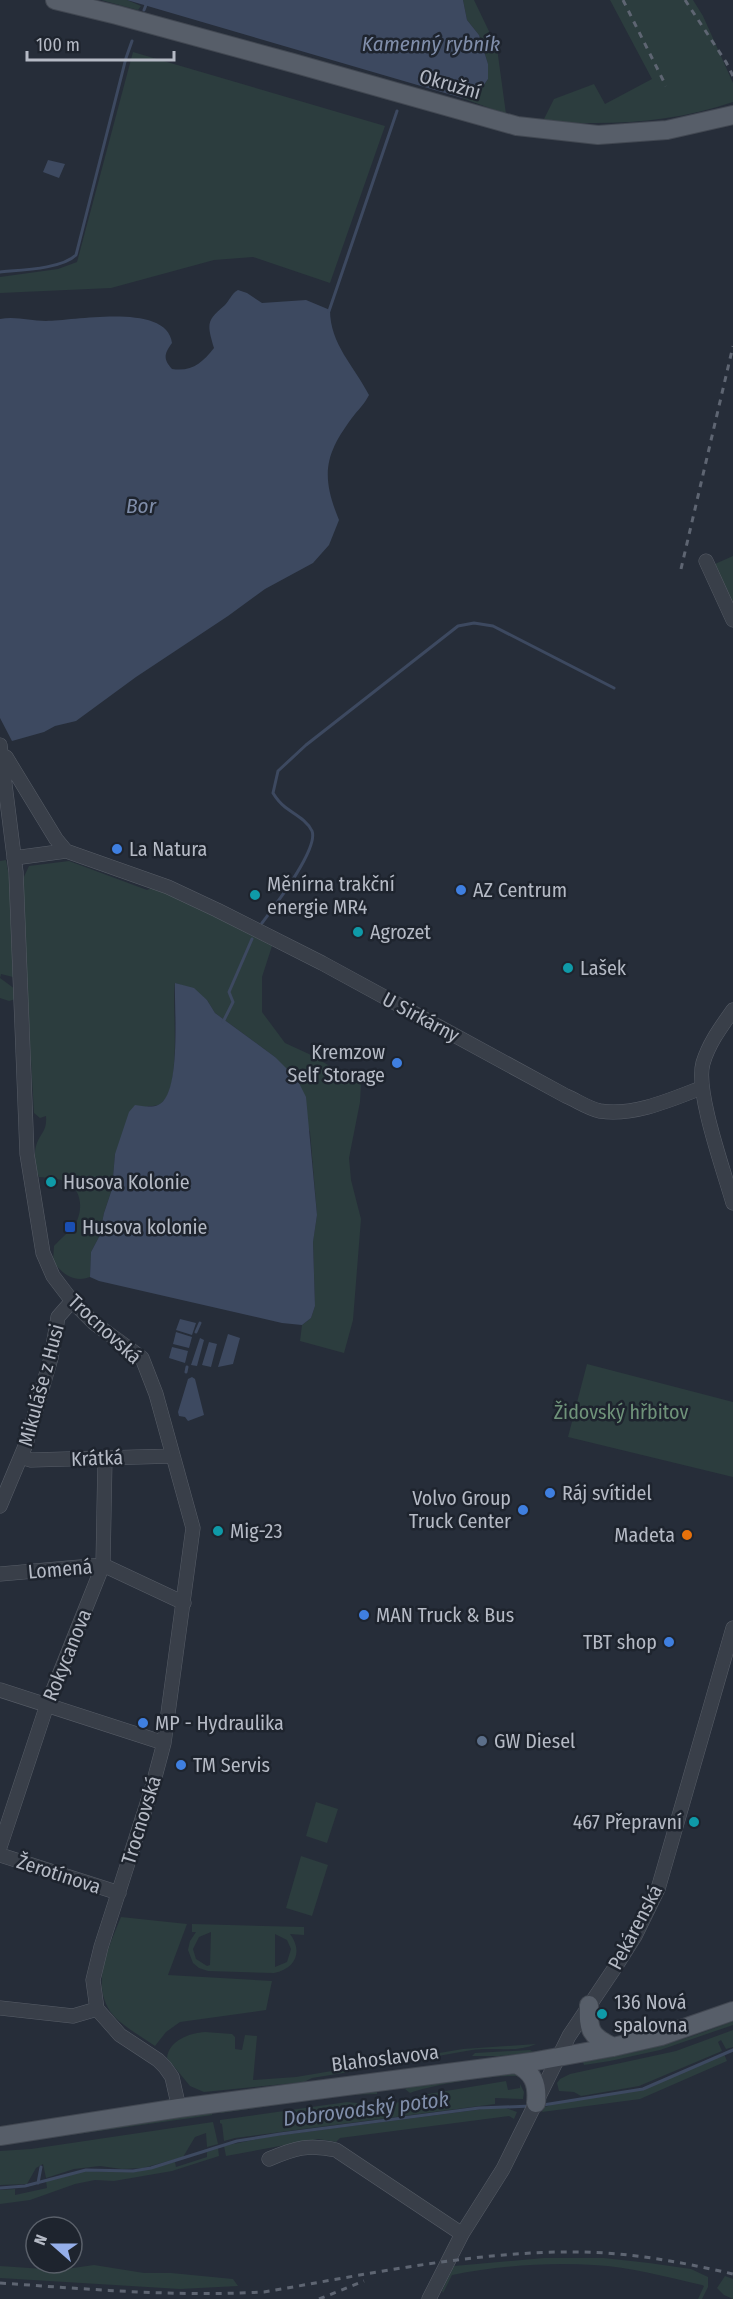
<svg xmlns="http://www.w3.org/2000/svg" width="733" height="2299" font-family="'Fira Sans Condensed',sans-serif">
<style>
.green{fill:#2c3d3e;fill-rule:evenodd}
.water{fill:#3d4960}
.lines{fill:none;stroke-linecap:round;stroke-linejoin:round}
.stream{stroke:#3d4960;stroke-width:3}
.minor-casing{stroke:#575d67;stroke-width:15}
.major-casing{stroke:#424852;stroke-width:20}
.minor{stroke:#393f49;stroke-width:14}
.major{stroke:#575e69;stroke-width:18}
.rail{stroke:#5e6572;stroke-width:3;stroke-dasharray:6 6;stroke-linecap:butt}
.shop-dot{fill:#3f7fe0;stroke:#1e242e;stroke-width:2}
.culture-dot{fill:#0f9aa8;stroke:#1e242e;stroke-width:2}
.transit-dot{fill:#1a4fb4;stroke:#1e242e;stroke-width:2}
.food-dot{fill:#e8710a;stroke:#1e242e;stroke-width:2}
.service-dot{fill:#5c6f8a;stroke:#1e242e;stroke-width:2}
.labels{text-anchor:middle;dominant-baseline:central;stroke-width:5;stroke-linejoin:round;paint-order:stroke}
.street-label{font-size:20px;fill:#b5bac5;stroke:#1e242e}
.poi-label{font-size:20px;fill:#b5bac5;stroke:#1e242e;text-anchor:start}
.park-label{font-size:20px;fill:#6f937a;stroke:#1e242e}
.water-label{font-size:21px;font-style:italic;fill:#808eaa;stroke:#1e242e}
</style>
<rect width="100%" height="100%" fill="#262d39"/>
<path class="green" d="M 101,0 L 127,0 L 141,6 L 138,10 Z
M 463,0 L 474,0 L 497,48 L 506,114 L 462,98 L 481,89 L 488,79 L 488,64 L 479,35 L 467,20 Z
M 610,0 L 693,0 L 703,16 L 733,83 L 733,102 C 672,123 608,126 543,121 L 554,99 L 594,84 L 605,104 L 652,79 Z
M 133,52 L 385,126 L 330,283 L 253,257 L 214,260 L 111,288 L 0,293 L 0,277 L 58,269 L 77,262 Z
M 733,556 L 733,602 L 715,564 Z
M 6,860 L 10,882 L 13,977 L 1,974 L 0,978 L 15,989 L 16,999 L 9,1001 L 0,998 L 0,861 Z
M 69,861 L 147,890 L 154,887 L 181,898 L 272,946 L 262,977 L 262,1012 L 285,1043 L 309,1054 L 361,1084 L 360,1102 L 349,1158 L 351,1180 L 361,1219 L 353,1320 L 344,1353 L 300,1341 L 302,1325 L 311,1318 L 315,1306 L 313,1241 L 317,1215 L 310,1132 L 275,1057 L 215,1013 L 207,1000 L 190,988 L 175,983 C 171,1006 184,1095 158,1105 C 155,1106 152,1106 148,1106 L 115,1154 L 112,1189 L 104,1213 L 99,1237 L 91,1252 L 90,1277 C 74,1283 63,1274 53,1262 L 54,1246 C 60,1239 68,1233 74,1226 C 83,1213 83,1191 68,1183 C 59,1178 49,1178 39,1177 C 35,1167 33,1153 37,1143 C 42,1131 47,1131 46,1116 L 40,1118 L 34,1113 L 21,883 L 29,866 Z
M 587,1364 L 733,1402 L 733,1477 L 568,1437 Z
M 316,1802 L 338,1809 L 327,1843 L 306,1836 Z
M 301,1856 L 328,1865 L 312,1916 L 286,1908 Z
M 121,1917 L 187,1924 L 168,1975 L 272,1981 L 266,2010 L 180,2022 L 166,2032 L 155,2046 C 141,2036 125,2028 113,2015 C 89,1986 109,1947 121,1917 Z
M 192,1924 L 304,1927 L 304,1935 L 290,1934 C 303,1951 296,1969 274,1973 L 208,1971 L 199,1968 L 193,1963 L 188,1950 L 190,1941 L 196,1932 L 192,1932 ZM 211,1932 L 210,1965 L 207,1966 L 196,1959 L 193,1949 L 199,1937 ZM 275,1934 L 287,1940 L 291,1949 L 287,1962 L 275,1967 Z
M 733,2021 L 733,2025 L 660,2050 L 610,2061 L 584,2065 L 583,2062 C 635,2054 684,2041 733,2021 Z
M 733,2030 L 733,2047 L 726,2049 L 721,2040 L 718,2042 L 722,2051 L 639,2086 L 581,2096 L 574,2092 L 559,2091 L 557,2083 L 560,2079 L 570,2074 L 676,2051 Z
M 205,2032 L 232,2034 L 235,2037 L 235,2049 L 242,2050 L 245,2035 L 257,2036 L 253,2080 L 296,2077 L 463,2049 L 536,2044 C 517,2053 492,2047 472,2050 C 419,2059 366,2070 312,2078 L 304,2082 L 204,2092 L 190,2086 L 167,2058 C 169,2040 190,2033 205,2032 Z
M 530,2050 L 533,2052 L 499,2056 L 472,2056 L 475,2053 Z
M 724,2054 L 727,2061 L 640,2099 L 542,2112 L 545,2107 L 553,2104 L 643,2090 Z
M 511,2071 L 524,2077 C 505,2072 429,2085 410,2093 L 405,2089 L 410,2087 Z
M 506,2081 L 508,2090 L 520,2088 L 520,2084 L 524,2092 L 523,2099 L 495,2098 L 495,2104 L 235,2138 L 224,2141 L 222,2124 L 220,2123 L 220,2120 L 347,2102 L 377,2105 L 401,2102 L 428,2094 Z
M 344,2091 L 377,2092 L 377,2094 L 344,2095 L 221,2113 L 220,2111 Z
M 491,2108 L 506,2108 L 517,2112 L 514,2119 L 509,2116 L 340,2138 L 336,2142 L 318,2139 L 226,2156 L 224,2146 L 267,2137 Z
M 212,2111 L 212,2115 L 0,2145 L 0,2141 Z
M 213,2122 L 218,2144 L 207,2147 L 206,2133 L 195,2137 L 183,2157 L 143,2168 L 122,2169 L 100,2166 L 74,2169 L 46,2178 L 43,2164 L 36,2168 L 27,2184 L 0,2185 L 0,2151 L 31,2149 Z
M 218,2148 L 219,2156 L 172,2171 L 114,2181 L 95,2180 L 75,2184 L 30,2200 L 0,2204 L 0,2190 L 15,2189 L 15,2195 L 47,2188 L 46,2181 L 81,2171 L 135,2172 L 175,2162 L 176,2167 L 207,2157 L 207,2152 Z
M 544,2258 L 604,2258 L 649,2263 L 691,2269 L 708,2277 L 708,2287 L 702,2299 L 698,2299 L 704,2286 L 702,2285 C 667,2277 630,2267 594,2265 C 547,2262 498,2266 452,2275 L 443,2293 L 442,2291 L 454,2266 Z
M 94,2265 L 144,2273 L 171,2273 L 233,2279 L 238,2286 L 180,2289 L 0,2278 L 0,2266 L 59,2270 Z
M 725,2276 L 733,2279 L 733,2299 L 724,2295 L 717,2288 Z"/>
<path class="water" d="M 127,0 L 463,0 L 467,20 L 479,35 L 488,64 L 488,79 L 481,89 L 462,98 Z
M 48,160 L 65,164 L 59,178 L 43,172 Z
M 238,290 L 247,293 L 262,303 L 306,300 L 330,310 C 330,344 354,366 369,395 C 365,403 360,408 355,414 C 325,453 320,474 339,520 L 329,545 L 313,563 L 265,589 L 228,616 L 136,677 L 76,721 L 55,726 L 44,732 L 12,741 L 0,718 L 0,319 C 16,316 30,321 46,321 C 74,321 167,302 172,343 C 164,354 163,359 172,369 C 192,372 202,363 214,348 C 207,324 206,321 225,305 C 230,300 231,294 238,290 Z
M 175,983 L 194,988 L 207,1000 L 215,1013 L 275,1057 L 297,1079 L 306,1097 L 317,1215 L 313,1242 L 315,1306 L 311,1318 L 302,1325 L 282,1323 L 99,1281 L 90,1277 L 91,1252 L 99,1237 L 104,1213 L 112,1189 L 115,1154 L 129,1112 L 135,1105 C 142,1106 152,1108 158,1105 C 182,1095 174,1006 175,983 Z
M 180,1319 L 196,1323 L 192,1335 L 176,1330 Z
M 176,1332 L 192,1337 L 189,1348 L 173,1344 Z
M 228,1334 L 240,1338 L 233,1364 L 218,1367 Z
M 200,1338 L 204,1340 L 197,1366 L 191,1365 Z
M 209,1342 L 217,1344 L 211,1367 L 202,1365 Z
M 172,1347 L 188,1351 L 185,1363 L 169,1358 Z
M 192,1377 L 195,1379 L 204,1415 L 188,1421 L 185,1417 L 179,1416 L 178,1412 L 188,1379 Z"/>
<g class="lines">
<path class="stream" d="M 144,10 L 148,0
M 0,272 C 20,270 62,269 76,255 L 126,58 L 132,41
M 329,311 L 397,111
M 262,923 C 273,908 319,849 312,831 C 307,820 294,814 285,807 C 280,803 276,798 273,793 L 278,771 L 306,745 L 458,626 L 474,623 L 493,626 L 614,688
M 223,1022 L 233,1002 L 229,992 L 252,939
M 196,1332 L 200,1323
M 186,1372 L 187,1367
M 543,2105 L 643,2089 L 733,2050
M 38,2183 L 41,2167
M 0,2188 L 25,2186 L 86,2170 L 133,2171 L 151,2168 L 237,2141 L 280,2134 L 479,2108 L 531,2106"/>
<g class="minor-casing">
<path id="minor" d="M 706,561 L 733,620
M 0,745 L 16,872 L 27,1154 L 43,1253 L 53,1276 L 72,1301 L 94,1323 L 142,1358 L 156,1394 L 193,1528 L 164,1743 L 152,1788 L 101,1947 L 93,1980 L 97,2009 L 120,2035 L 158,2060 L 165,2067 L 172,2077 L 179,2108
M 6,757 L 56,839 L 66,851 L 168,887 L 217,910 L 322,963 L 566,1096 C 576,1100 589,1109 600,1111 C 634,1116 670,1100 701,1088
M 14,858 L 66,851
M 733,1010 C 721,1027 709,1043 703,1063 C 695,1091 724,1171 733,1203
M 21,1457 L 31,1460 L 173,1456
M 0,1506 L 26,1444 L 51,1358 L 58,1317 L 72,1301
M 0,1574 L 103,1565 L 184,1603
M 0,1690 L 164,1743
M 0,1847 L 47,1705 L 103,1565 L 105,1458
M 0,1855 L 119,1893
M 0,2008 L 73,2016 L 97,2009
M 269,2159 C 295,2148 308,2144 336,2150 L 462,2234
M 429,2299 L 462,2234 L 503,2169 L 569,2036 L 616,1966 L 635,1936 L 658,1889 L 733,1628"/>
</g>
<g class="major-casing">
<path id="major" d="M 55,0 L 117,15 L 293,63 L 517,126 L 598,135 L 667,130 L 733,115
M 589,2005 C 588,2030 590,2036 613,2047
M 516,2064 C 533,2072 538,2084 536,2103
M 0,2136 L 179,2108 L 531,2062 L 613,2047 L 661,2036 L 733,2011"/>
</g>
<use href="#minor" class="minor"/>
<use href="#major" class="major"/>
<path class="rail" d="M 623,0 L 666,86
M 685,0 L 726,62 L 733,76
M 681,569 L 733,346
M 0,2283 C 88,2289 175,2297 264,2292 C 364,2275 474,2251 575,2252 C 628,2252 682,2262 733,2274
M 319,2299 L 364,2281"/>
</g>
<g class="shop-dot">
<circle cx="117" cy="849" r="6"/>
<circle cx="461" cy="890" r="6"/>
<circle cx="397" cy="1063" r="6"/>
<circle cx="550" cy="1493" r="6"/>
<circle cx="523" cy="1510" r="6"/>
<circle cx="364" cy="1615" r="6"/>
<circle cx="669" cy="1642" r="6"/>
<circle cx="143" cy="1723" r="6"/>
<circle cx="181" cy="1765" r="6"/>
</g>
<g class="culture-dot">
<circle cx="255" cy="895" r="6"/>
<circle cx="358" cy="932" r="6"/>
<circle cx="568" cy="968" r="6"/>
<circle cx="51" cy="1182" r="6"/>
<circle cx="218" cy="1531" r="6"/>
<circle cx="694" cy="1822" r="6"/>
<circle cx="602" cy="2014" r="6"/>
</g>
<rect class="transit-dot" x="64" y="1221" width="12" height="12" rx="3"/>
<circle class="food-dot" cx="687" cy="1535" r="6"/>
<circle class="service-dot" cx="482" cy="1741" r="6"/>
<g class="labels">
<g class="street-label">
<text transform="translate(450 84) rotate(16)">Okružní</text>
<text transform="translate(421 1017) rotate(28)">U Sirkárny</text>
<text transform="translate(105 1329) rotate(43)">Trocnovská</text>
<text transform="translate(41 1385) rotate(-75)">Mikuláše z Husi</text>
<text transform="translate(97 1458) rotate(-2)">Krátká</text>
<text transform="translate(60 1569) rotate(-5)">Lomená</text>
<text transform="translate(67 1655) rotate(-68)">Rokycanova</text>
<text transform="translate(141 1820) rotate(-73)">Trocnovská</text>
<text transform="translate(59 1874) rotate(18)">Žerotínova</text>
<text transform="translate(635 1927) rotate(-62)">Pekárenská</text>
<text transform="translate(385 2058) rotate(-7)">Blahoslavova</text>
</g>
<g class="poi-label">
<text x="129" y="849">La Natura</text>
<text x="267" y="884">Měnírna trakční<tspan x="267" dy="23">energie MR4</tspan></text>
<text x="473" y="890">AZ Centrum</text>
<text x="370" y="932">Agrozet</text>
<text x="580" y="968">Lašek</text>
<text x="385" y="1052" text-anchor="end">Kremzow<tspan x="385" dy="23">Self Storage</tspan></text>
<text x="63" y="1182">Husova Kolonie</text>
<text x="82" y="1227">Husova kolonie</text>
<text x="562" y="1493">Ráj svítidel</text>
<text x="511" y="1498" text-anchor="end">Volvo Group<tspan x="511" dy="23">Truck Center</tspan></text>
<text x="230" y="1531">Mig-23</text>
<text x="675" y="1535" text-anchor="end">Madeta</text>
<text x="376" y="1615">MAN Truck &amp; Bus</text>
<text x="657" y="1642" text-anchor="end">TBT shop</text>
<text x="155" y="1723">MP - Hydraulika</text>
<text x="494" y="1741">GW Diesel</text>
<text x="193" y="1765">TM Servis</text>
<text x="682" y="1822" text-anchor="end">467 Přepravní</text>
<text x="614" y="2002">136 Nová<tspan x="614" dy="23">spalovna</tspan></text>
</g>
<g class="park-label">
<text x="621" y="1412">Židovský hřbitov</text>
</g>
<g class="water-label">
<text x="431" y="44">Kamenný rybník</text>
<text x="141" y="506">Bor</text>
<text transform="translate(366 2109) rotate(-7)">Dobrovodský potok</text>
</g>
</g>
<g transform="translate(54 2245) rotate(291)"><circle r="28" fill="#1e242e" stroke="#5a606a" stroke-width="1.5"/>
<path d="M0-4.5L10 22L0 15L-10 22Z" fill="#95afea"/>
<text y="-9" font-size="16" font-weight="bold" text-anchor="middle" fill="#b5bac5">N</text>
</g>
<path d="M27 51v9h147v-9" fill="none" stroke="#b5bac5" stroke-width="3"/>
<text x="36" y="51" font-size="18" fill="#b5bac5" stroke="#1e242e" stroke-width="4.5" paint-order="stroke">100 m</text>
</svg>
